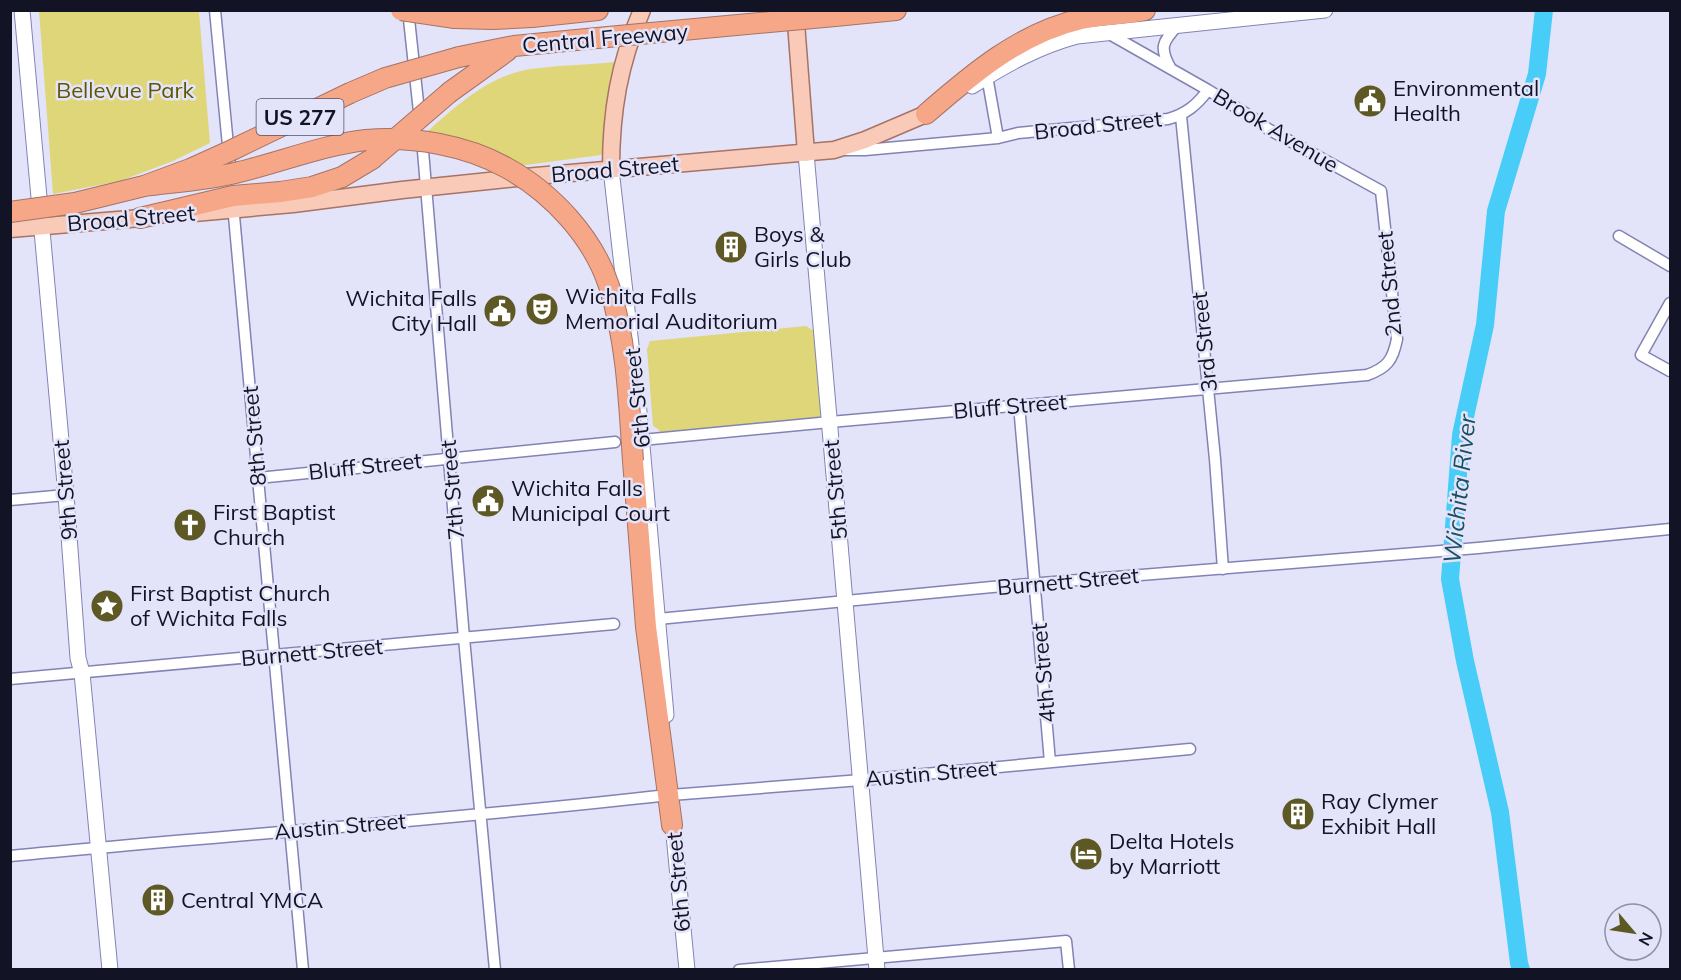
<svg xmlns="http://www.w3.org/2000/svg" width="1681" height="980" font-family="Mulish,sans-serif">
<style>
.green{fill:#dfd579}
.lines{fill:none;stroke-linecap:round;stroke-linejoin:round}
.river{stroke:#47cdf7;stroke-width:18}
.street-casing{stroke:#8283b4;stroke-width:13}
.secondary-casing{stroke:#8283b4;stroke-width:17}
.primary-casing{stroke:#a67366;stroke-width:19}
.highway-casing{stroke:#a67366;stroke-width:22}
.street{stroke:#fff;stroke-width:10}
.secondary{stroke:#fff;stroke-width:15}
.primary{stroke:#f9cab8;stroke-width:16}
.highway{stroke:#f5a788;stroke-width:20}
.highway-bridge-casing{stroke:#a67366;stroke-width:22;stroke-linecap:butt}
.highway-bridge{stroke:#f5a788;stroke-width:20}
.labels{text-anchor:middle;dominant-baseline:central;stroke-width:5;stroke-linejoin:round;paint-order:stroke}
.shield{fill:#e3e4fa;stroke:#515266;stroke-width:1.5}
.shield-label{font-size:21px;font-weight:bold;fill:#131326}
.street-label{font-size:22px;fill:#131326;stroke:#e3e4fa}
.poi-label{font-size:22px;fill:#131326;stroke:#e3e4fa;text-anchor:start}
.park-label{font-size:22px;fill:#5f5700;stroke:#e3e4fa}
.water-label{font-size:24px;font-style:italic;fill:#194f61;stroke:#e3e4fa}
</style>
<rect width="100%" height="100%" fill="#e3e4fa"/>
<path class="green" d="M 39,11 L 199,11 L 210,143 L 173,161 L 120,181 L 53,194 Z
M 615,62 L 606,117 L 603,151 L 601,155 L 511,167 L 425,136 L 428,131 C 457,105 490,75 531,69 C 559,65 587,65 615,62 Z
M 806,326 L 814,331 L 821,415 L 817,419 L 660,432 L 658,429 L 653,426 L 647,349 L 650,341 Z"/>
<g class="lines">
<path class="river" d="M 1521,970 L 1519,963 L 1500,812 L 1465,661 L 1450,579 L 1461,435 L 1485,325 L 1496,211 L 1537,74 L 1544,10"/>
<g class="street-casing">
<path id="street" d="M 215,10 L 231,177
M 408,10 L 420,121
M 1171,69 C 1159,48 1162,42 1178,25
M 987,76 L 998,138
M 1181,116 L 1215,459 L 1223,569
M 422,139 L 464,638 L 495,970
M 846,150 L 865,150 L 998,138 L 1018,133 L 1168,119 C 1186,114 1197,105 1208,90
M 233,205 L 303,970
M 1619,236 L 1670,266
M 1670,303 L 1641,355 L 1670,371
M 1019,405 L 1050,762
M 642,440 L 830,422 L 1367,375 C 1387,368 1393,360 1397,339 L 1381,191 L 1268,129 L 1258,121 L 1208,90 L 1106,32
M 258,478 L 615,442
M 10,500 L 66,495
M 658,619 L 992,587 L 1478,548 L 1670,529
M 10,679 L 614,624
M 671,795 L 861,780 L 1190,749
M 10,856 C 230,835 450,820 668,795
M 739,970 L 1066,941 L 1069,970"/>
</g>
<g class="secondary-casing">
<path id="secondary" d="M 22,10 L 66,495 L 78,658 L 82,673 L 110,970
M 972,86 C 1005,65 1039,46 1077,36 L 1325,10
M 806,153 L 877,970
M 611,169 L 631,345
M 638,401 L 666,715
M 672,814 L 687,970"/>
</g>
<g class="primary-casing">
<path id="primary" d="M 795,10 L 806,153
M 611,169 C 611,111 619,64 642,10
M 194,213 L 293,204 L 402,190 L 536,176 L 834,150 L 865,140 L 926,114
M 10,229 L 153,217"/>
</g>
<g class="highway-casing">
<path id="highway" d="M 835,16 L 896,10
M 455,18 L 493,19 L 532,17 L 598,10
M 459,57 L 514,46 L 597,38
M 450,92 L 507,51
M 926,114 C 972,74 1020,33 1081,19 C 1102,14 1124,15 1145,10
M 140,218 L 233,196 L 280,192 L 312,187 L 342,177 L 372,159
M 633,461 L 646,627 L 672,825"/>
</g>
<use href="#street" class="street"/>
<use href="#secondary" class="secondary"/>
<use href="#primary" class="primary"/>
<use href="#highway" class="highway"/>
<g class="highway-bridge-casing">
<path id="highway-bridge" d="M 401,10 L 455,18
M 597,38 L 835,16
M 372,159 L 450,92
M 144,186 C 175,182 208,180 239,172 C 281,162 323,145 366,140 C 413,136 466,145 507,168 C 552,193 593,237 609,286 C 627,342 629,403 633,461
M 10,212 L 75,203 L 144,186 L 190,169 L 232,150 L 350,93 L 385,78 L 459,57"/>
</g>
<use href="#highway-bridge" class="highway-bridge"/>
</g>
<defs>
<g id="civic-disc" transform="scale(1.725)"><circle r="9.5" fill="#5d5824" stroke="#e3e4fa"/><path d="M-.6-6.5H3V-4.5H.6V-3L4-1V1h2V6H-6V1h2V-1L-.6-3ZM-1.2 2.5V6h2.4V2.5Z" fill="#fff"/></g>
<g id="building-disc" transform="scale(1.725)"><circle r="9.5" fill="#5d5824" stroke="#e3e4fa"/><path d="M-4-6H4V6H1V3H-1V6H-4ZM-2.5-4.3h1.7v1.8h-1.7ZM.8-4.3h1.7v1.8H.8ZM-2.5-1h1.7V.8h-1.7ZM.8-1h1.7V.8H.8Z" fill="#fff"/></g>
<g id="theatre-disc" transform="scale(1.725)"><circle r="9.5" fill="#5d5824" stroke="#e3e4fa"/><path d="M-5-5.5Q0-4 5-5.5V0Q5 5 0 6Q-5 5-5 0ZM-3.3-2.5H-1v1.5H-3.3ZM1-2.5H3.3v1.5H1ZM-2.8 1Q0 5.5 2.8 1Z" fill="#fff"/></g>
<g id="church-disc" transform="scale(1.725)"><circle r="9.5" fill="#5d5824" stroke="#e3e4fa"/><path d="M-1.2-6h2.4v3.5h3.3v2.4h-3.3V6h-2.4V-.1h-3.3v-2.4h3.3Z" fill="#fff"/></g>
<g id="sight-disc" transform="scale(1.725)"><circle r="9.5" fill="#5d5824" stroke="#e3e4fa"/><path d="M0-6L1.8-2.2L6-1.7L2.9 1.2L3.7 5.4L0 3.3L-3.7 5.4L-2.9 1.2L-6-1.7L-1.8-2.2Z" fill="#fff"/></g>
<g id="hotel-disc" transform="scale(1.725)"><circle r="9.5" fill="#5d5824" stroke="#e3e4fa"/><path d="M-6-4.5h1.5V1H6V5H4.5V3h-9V5H-6ZM-4 0a1.8 1.8 0 1 1 3.6 0ZM.5 0V-2.5h3Q6-2.5 6 0Z" fill="#fff"/></g>
</defs>
<g fill-rule="evenodd">
<use href="#civic-disc" x="1370" y="101"/>
<use href="#building-disc" x="731" y="247"/>
<use href="#theatre-disc" x="542" y="309"/>
<use href="#civic-disc" x="500" y="311"/>
<use href="#civic-disc" x="488" y="501"/>
<use href="#church-disc" x="190" y="525"/>
<use href="#sight-disc" x="107" y="606"/>
<use href="#building-disc" x="1298" y="814"/>
<use href="#hotel-disc" x="1086" y="854"/>
<use href="#building-disc" x="158" y="900"/>
</g>
<g class="labels">
<rect class="shield" x="256.5" y="99" width="87" height="36" rx="4.5"/>
<g class="shield-label">
<text x="300" y="117">US 277</text>
</g>
<g class="street-label">
<text transform="translate(605 38) rotate(-5)">Central Freeway</text>
<text transform="translate(1098 125) rotate(-6)">Broad Street</text>
<text transform="translate(1276 130) rotate(31)">Brook Avenue</text>
<text transform="translate(615 169) rotate(-5)">Broad Street</text>
<text transform="translate(131 218) rotate(-5)">Broad Street</text>
<text transform="translate(1389 284) rotate(-95)">2nd Street</text>
<text transform="translate(1204 342) rotate(-96)">3rd Street</text>
<text transform="translate(637 398) rotate(-96)">6th Street</text>
<text transform="translate(1010 406) rotate(-5)">Bluff Street</text>
<text transform="translate(254 436) rotate(-95)">8th Street</text>
<text transform="translate(365 466) rotate(-6)">Bluff Street</text>
<text transform="translate(65 490) rotate(-95)">9th Street</text>
<text transform="translate(452 490) rotate(-95)">7th Street</text>
<text transform="translate(835 490) rotate(-95)">5th Street</text>
<text transform="translate(1068 581) rotate(-5)">Burnett Street</text>
<text transform="translate(312 652) rotate(-5)">Burnett Street</text>
<text transform="translate(1043 673) rotate(-95)">4th Street</text>
<text transform="translate(931 773) rotate(-5)">Austin Street</text>
<text transform="translate(340 826) rotate(-5)">Austin Street</text>
<text transform="translate(678 882) rotate(-95)">6th Street</text>
</g>
<g class="poi-label">
<text x="1393" y="88">Environmental<tspan x="1393" dy="25">Health</tspan></text>
<text x="754" y="234">Boys &amp;<tspan x="754" dy="25">Girls Club</tspan></text>
<text x="565" y="296">Wichita Falls<tspan x="565" dy="25">Memorial Auditorium</tspan></text>
<text x="477" y="298" text-anchor="end">Wichita Falls<tspan x="477" dy="25">City Hall</tspan></text>
<text x="511" y="488">Wichita Falls<tspan x="511" dy="25">Municipal Court</tspan></text>
<text x="213" y="512">First Baptist<tspan x="213" dy="25">Church</tspan></text>
<text x="130" y="593">First Baptist Church<tspan x="130" dy="25">of Wichita Falls</tspan></text>
<text x="1321" y="801">Ray Clymer<tspan x="1321" dy="25">Exhibit Hall</tspan></text>
<text x="1109" y="841">Delta Hotels<tspan x="1109" dy="25">by Marriott</tspan></text>
<text x="181" y="900">Central YMCA</text>
</g>
<g class="park-label">
<text x="125" y="90">Bellevue Park</text>
</g>
<g class="water-label">
<text transform="translate(1459 489) rotate(-84)">Wichita River</text>
</g>
</g>
<rect width="1681" height="980" fill="none" stroke="#131326" stroke-width="24"/>
<g transform="translate(1633 932) rotate(119)"><circle r="28" fill="#e3e4fa" stroke="#9090a5" stroke-width="1.5"/>
<path d="M0-4.5L10 22L0 15L-10 22Z" fill="#5d5824"/>
<text y="-9" font-size="16" font-weight="bold" text-anchor="middle" fill="#131326">N</text>
</g>
</svg>
